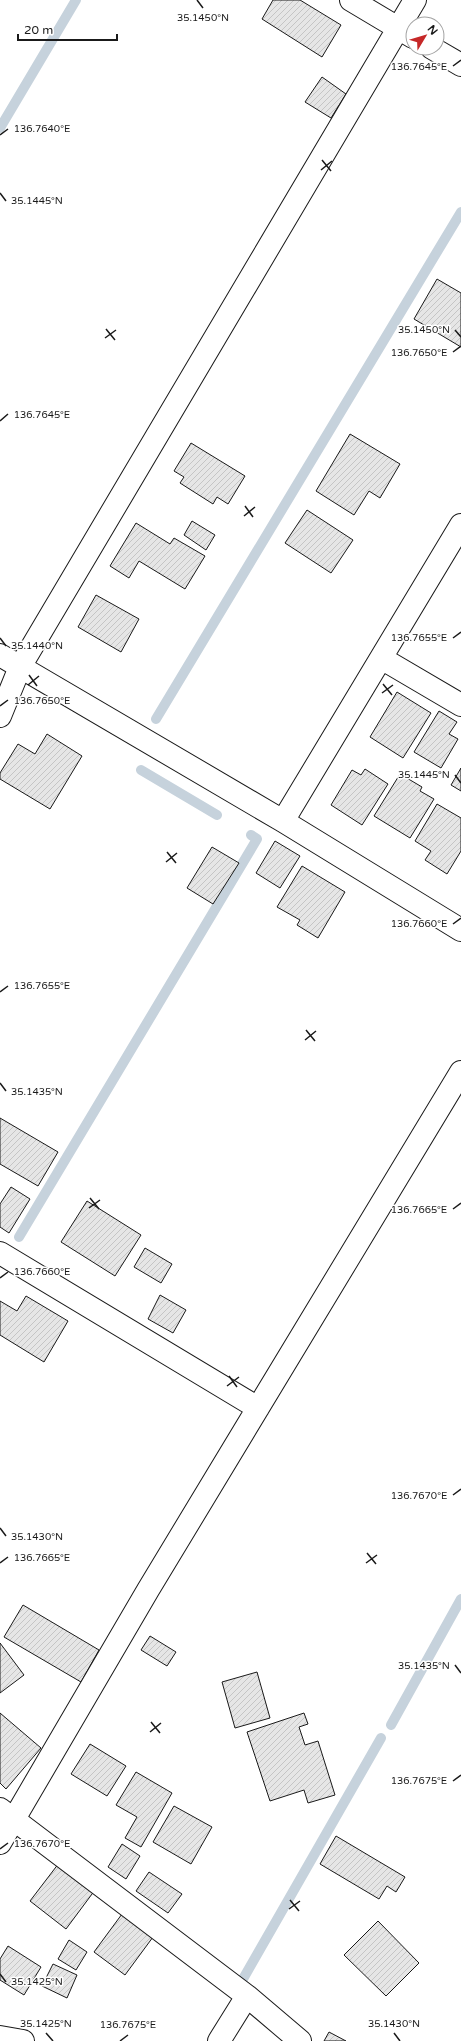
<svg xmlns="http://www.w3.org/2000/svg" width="461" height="2041" font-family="'Varela Round',sans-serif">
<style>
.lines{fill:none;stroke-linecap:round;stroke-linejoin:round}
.stream{stroke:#c6d2dc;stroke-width:10}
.building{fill:url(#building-hatch);stroke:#1a1a1a}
.minor-casing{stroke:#1a1a1a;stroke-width:24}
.major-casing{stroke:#1a1a1a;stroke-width:24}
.minor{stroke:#fff;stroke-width:22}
.major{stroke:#fff;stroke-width:22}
.ticks{fill:none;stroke:#1a1a1a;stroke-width:1.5}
.ticks-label{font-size:10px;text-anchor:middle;fill:#1a1a1a;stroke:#fff;stroke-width:3;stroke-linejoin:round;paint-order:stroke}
</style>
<defs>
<pattern id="building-hatch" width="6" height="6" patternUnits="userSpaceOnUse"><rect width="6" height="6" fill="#e6e6e6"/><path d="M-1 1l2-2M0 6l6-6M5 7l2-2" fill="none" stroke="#c5c5c5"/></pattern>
</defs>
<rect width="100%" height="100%" fill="#fff"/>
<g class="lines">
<path class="stream" d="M 0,128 L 76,0
M 156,719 L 461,212
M 141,770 L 217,815
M 19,1237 L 257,839 L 251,835
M 391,1725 L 461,1599
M 243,1979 L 381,1738"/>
</g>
<path class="building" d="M 273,0 L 300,0 L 341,25 L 322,57 L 262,19 Z
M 322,77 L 346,94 L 331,118 L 305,102 Z
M 437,279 L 461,293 L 461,347 L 414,319 Z
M 350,434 L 400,464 L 380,498 L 369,491 L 354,515 L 316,491 Z
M 191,443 L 245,476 L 228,504 L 217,497 L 213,504 L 180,483 L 184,477 L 174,471 Z
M 307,510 L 353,540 L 331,573 L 285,543 Z
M 192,521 L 215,535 L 206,550 L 184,535 Z
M 136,523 L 170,544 L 174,538 L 205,556 L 185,589 L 139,561 L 129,578 L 110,566 Z
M 96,595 L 139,619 L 121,652 L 78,627 Z
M 397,692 L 431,713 L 403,758 L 370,737 Z
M 439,711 L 457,722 L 449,734 L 458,739 L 441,768 L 414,752 Z
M 47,734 L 82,756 L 50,809 L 0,779 L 0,773 L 18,744 L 35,754 Z
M 461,768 L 461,791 L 451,785 Z
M 365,769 L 388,784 L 362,825 L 331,805 L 352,770 L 361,775 Z
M 400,774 L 422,787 L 420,791 L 434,799 L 410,838 L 374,816 Z
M 437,804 L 461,818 L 461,851 L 447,874 L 425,860 L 431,851 L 415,841 Z
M 275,841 L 300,856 L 280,888 L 256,873 Z
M 212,847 L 239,863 L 213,904 L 187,888 Z
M 302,866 L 345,892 L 318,938 L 297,925 L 300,920 L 277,907 Z
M 0,1118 L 58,1152 L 38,1186 L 0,1164 Z
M 11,1187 L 30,1199 L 9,1233 L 0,1227 L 0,1204 Z
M 87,1201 L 141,1235 L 115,1276 L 61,1242 Z
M 145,1248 L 172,1264 L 161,1283 L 134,1267 Z
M 160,1295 L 186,1310 L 173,1333 L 148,1319 Z
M 26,1296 L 68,1321 L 44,1362 L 0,1335 L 0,1301 L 17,1311 Z
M 23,1605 L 99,1650 L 81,1682 L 4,1637 Z
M 150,1636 L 176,1652 L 167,1666 L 141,1650 Z
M 0,1643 L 24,1675 L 0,1693 Z
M 257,1672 L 270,1718 L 235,1728 L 222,1682 Z
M 0,1713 L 41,1748 L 6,1789 L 0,1783 Z
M 304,1713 L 308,1724 L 299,1727 L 305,1745 L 318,1741 L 335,1795 L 308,1803 L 304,1790 L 270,1801 L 247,1732 Z
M 90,1744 L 126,1766 L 107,1796 L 71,1774 Z
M 136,1772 L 172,1793 L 141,1847 L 125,1838 L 137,1817 L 116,1805 Z
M 174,1806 L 212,1827 L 191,1864 L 153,1842 Z
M 336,1836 L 405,1877 L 396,1892 L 387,1886 L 379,1899 L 320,1864 Z
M 122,1844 L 140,1856 L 126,1879 L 108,1867 Z
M 59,1863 L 95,1890 L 66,1929 L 30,1901 Z
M 149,1872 L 182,1894 L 168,1913 L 136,1891 Z
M 122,1914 L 153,1937 L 125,1975 L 94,1952 Z
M 378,1921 L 419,1963 L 386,1996 L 344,1955 Z
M 69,1940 L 87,1952 L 76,1970 L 58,1959 Z
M 8,1946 L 41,1967 L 24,1995 L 0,1980 L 0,1959 Z
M 53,1964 L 77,1975 L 67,1998 L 42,1986 Z
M 329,2032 L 346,2041 L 324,2041 Z"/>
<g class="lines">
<g class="minor-casing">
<path id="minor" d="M 351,0 L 413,37
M 432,48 L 461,65
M 0,655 L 283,821 L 461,930
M 381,658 L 461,705
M 0,716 L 20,667 L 415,0
M 283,821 L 461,525
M 0,1253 L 258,1408
M 0,1809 L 247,1996 L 219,2041
M 0,1843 L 148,1590 L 461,1072
M 247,1996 L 300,2041"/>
</g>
<g class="major-casing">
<path id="major" d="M 0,2037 L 23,2041"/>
</g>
<use href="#minor" class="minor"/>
<use href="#major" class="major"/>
</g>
<path class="ticks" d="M 197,0 L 203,8M 453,66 L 461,60M 0,135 L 8,129M 322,160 L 331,171M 321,170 L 332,161M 0,193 L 6,201M 106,329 L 115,340M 455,330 L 461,337M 105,338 L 116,330M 453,352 L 461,346M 0,421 L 8,414M 245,506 L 253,517M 244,516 L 255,507M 0,638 L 6,646M 453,638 L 461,632M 29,675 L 37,686M 383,684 L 392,695M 28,685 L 39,676M 382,693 L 393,685M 0,706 L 8,700M 455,775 L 461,783M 167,852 L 176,863M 166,862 L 177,853M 453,924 L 461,918M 0,992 L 8,986M 306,1030 L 315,1041M 305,1040 L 316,1031M 0,1083 L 6,1091M 90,1198 L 99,1209M 89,1208 L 100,1200M 453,1209 L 461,1203M 0,1278 L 8,1272M 229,1376 L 237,1387M 227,1386 L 239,1377M 453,1495 L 461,1489M 0,1528 L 6,1536M 367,1553 L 376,1564M 0,1563 L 8,1557M 366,1563 L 377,1555M 455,1665 L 461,1673M 151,1722 L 160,1733M 150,1732 L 161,1723M 453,1781 L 461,1775M 0,1849 L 8,1843M 290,1900 L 299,1911M 289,1909 L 300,1901M 0,1974 L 6,1982M 46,2033 L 53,2041M 394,2033 L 400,2041M 120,2041 L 128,2035"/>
<g class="ticks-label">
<text x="203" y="21">35.1450°N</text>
<text x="419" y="70">136.7645°E</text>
<text x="42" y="132">136.7640°E</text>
<text x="37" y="204">35.1445°N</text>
<text x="424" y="333">35.1450°N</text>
<text x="419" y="356">136.7650°E</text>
<text x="42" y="418">136.7645°E</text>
<text x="419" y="641">136.7655°E</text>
<text x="37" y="649">35.1440°N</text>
<text x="42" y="704">136.7650°E</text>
<text x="424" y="778">35.1445°N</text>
<text x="419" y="927">136.7660°E</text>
<text x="42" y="989">136.7655°E</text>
<text x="37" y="1095">35.1435°N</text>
<text x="419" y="1213">136.7665°E</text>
<text x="42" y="1275">136.7660°E</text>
<text x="419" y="1499">136.7670°E</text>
<text x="37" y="1540">35.1430°N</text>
<text x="42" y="1561">136.7665°E</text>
<text x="424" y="1669">35.1435°N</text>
<text x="419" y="1784">136.7675°E</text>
<text x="42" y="1847">136.7670°E</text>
<text x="37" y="1985">35.1425°N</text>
<text x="46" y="2027">35.1425°N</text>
<text x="394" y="2027">35.1430°N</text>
<text x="128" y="2028">136.7675°E</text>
</g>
<g transform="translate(425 36) rotate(52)"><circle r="19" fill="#ffffff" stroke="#a3a3a3"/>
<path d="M0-3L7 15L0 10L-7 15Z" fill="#c62828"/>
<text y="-6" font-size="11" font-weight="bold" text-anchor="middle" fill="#1a1a1a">N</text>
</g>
<path d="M18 34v6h99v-6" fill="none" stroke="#1a1a1a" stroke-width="2"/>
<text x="24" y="34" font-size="12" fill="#1a1a1a" stroke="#ffffff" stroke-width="3" paint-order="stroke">20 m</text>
</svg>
